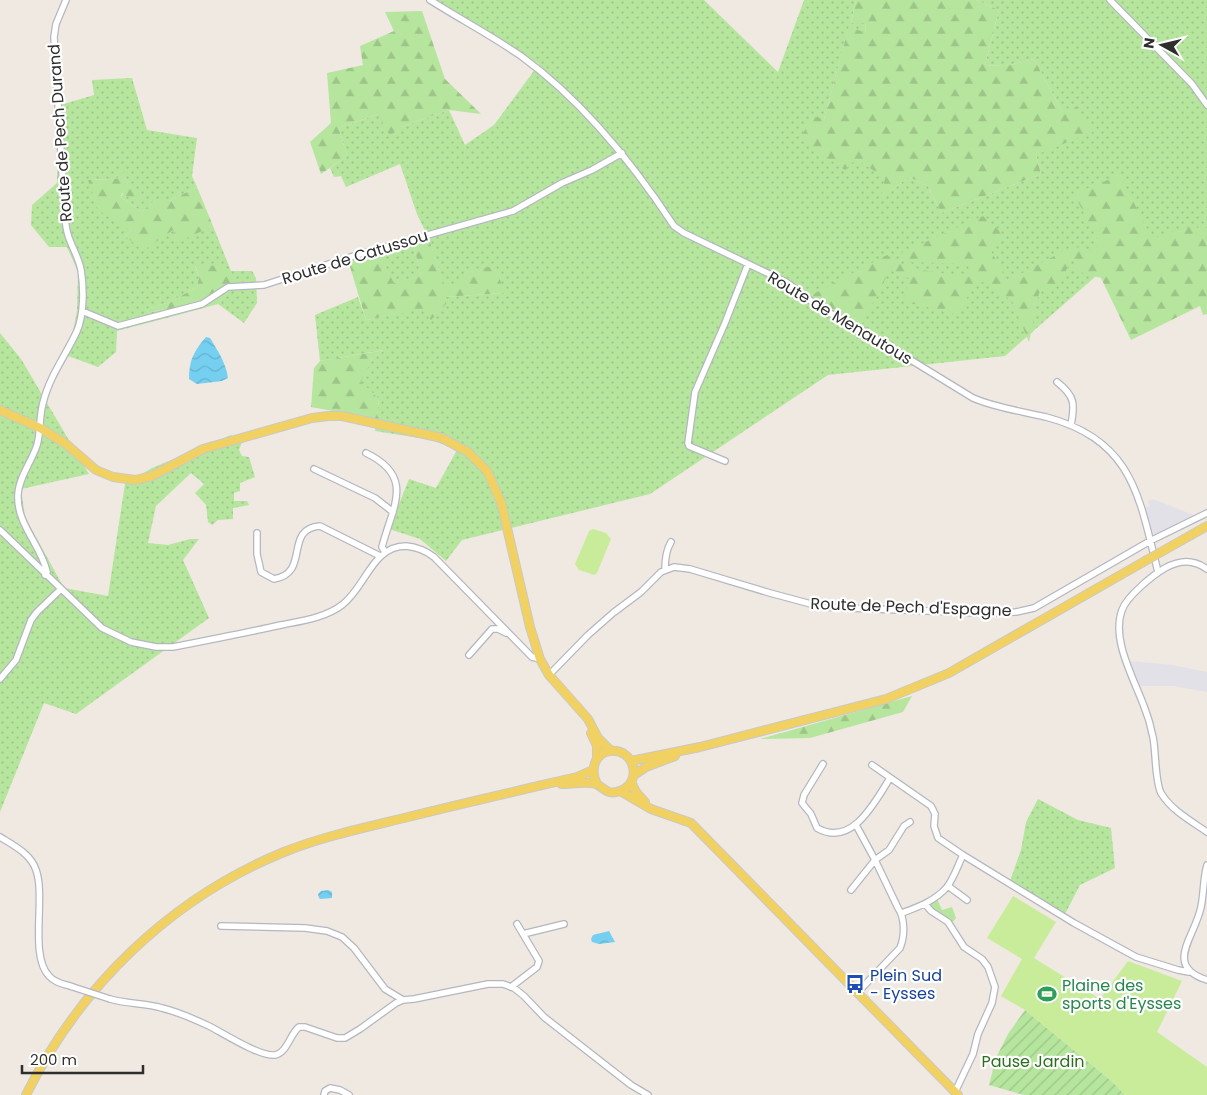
<svg xmlns="http://www.w3.org/2000/svg" width="1207" height="1095" font-family="Poppins,sans-serif">
<style>
.industrial{fill:#e3e1e8}
.grass{fill:url(#grass-dots)}
.forest{fill:url(#forest-firs)}
.park{fill:#b6e59e}
.garden{fill:url(#garden-furrows)}
.pitch{fill:#c9ec9a}
.water{fill:url(#water-waves)}
.lines{fill:none;stroke-linecap:round;stroke-linejoin:round}
.minor-casing{stroke:#b4b7c1;stroke-width:8}
.major-casing{stroke:#c9c9c9;stroke-width:10}
.minor{stroke:#fff;stroke-width:5.5}
.major{stroke:#f2d163;stroke-width:8}
.minor-bridge-casing{stroke:#b4b7c1;stroke-width:8;stroke-linecap:butt}
.major-bridge-casing{stroke:#c9c9c9;stroke-width:10;stroke-linecap:butt}
.minor-bridge{stroke:#fff;stroke-width:5.5}
.major-bridge{stroke:#f2d163;stroke-width:8}
.labels{text-anchor:middle;dominant-baseline:central;stroke-width:4.5;stroke-linejoin:round;paint-order:stroke}
.street-label{font-size:16px;fill:#2e2e2e;stroke:#fff}
.transit-label{font-size:16px;fill:#164399;stroke:#fff;text-anchor:start}
.leisure-label{font-size:16px;fill:#27864d;stroke:#fff;text-anchor:start}
.park-label{font-size:16px;fill:#2c6e1b;stroke:#fff}
</style>
<defs>
<pattern id="grass-dots" width="8" height="8" patternUnits="userSpaceOnUse" patternTransform="scale(1.25)"><rect width="8" height="8" fill="#b6e59e"/><path d="M2 2h.1M6 6h.1" fill="none" stroke="#9dc588" stroke-width="1.8" stroke-linecap="round"/></pattern>
<pattern id="forest-firs" width="22" height="20" patternUnits="userSpaceOnUse" patternTransform="scale(1.25)"><rect width="22" height="20" fill="#b6e59e"/><path d="M5 1l3.5 6h-7zM16 11l3.5 6h-7z" fill="#9dc588"/></pattern>
<pattern id="garden-furrows" width="10" height="10" patternUnits="userSpaceOnUse" patternTransform="scale(1.25)"><rect width="10" height="10" fill="#b6e59e"/><path d="M-1 1l2-2M0 10L10 0M9 11l2-2" fill="none" stroke="#9dc588"/></pattern>
<pattern id="water-waves" width="16" height="10" patternUnits="userSpaceOnUse" patternTransform="scale(1.25)"><rect width="16" height="10" fill="#75cff0"/><path d="M0 5q4-4 8 0t8 0" fill="none" stroke="#66b2ce"/></pattern>
</defs>
<rect width="100%" height="100%" fill="#efe9e1"/>
<path class="industrial" d="M 1153,499 L 1196,516 L 1154,536 L 1145,508 L 1150,506 L 1148,501 Z
M 1129,661 L 1172,665 L 1207,672 L 1207,692 L 1173,686 L 1138,686 Z"/>
<path class="grass" d="M 436,0 L 704,0 L 778,72 L 804,0 L 856,0 L 851,22 L 866,23 L 865,34 L 849,27 L 824,119 L 856,159 L 886,178 L 882,197 L 909,177 L 928,186 L 941,213 L 1041,174 L 1036,155 L 1062,111 L 1034,59 L 1006,66 L 985,65 L 999,10 L 976,0 L 1207,0 L 1207,238 L 1112,262 L 1005,356 L 828,375 L 650,494 L 462,540 L 446,561 L 420,539 L 389,529 L 409,479 L 436,488 L 457,450 L 432,440 L 375,431 L 379,399 L 360,382 L 372,359 L 384,350 L 320,361 L 315,315 L 358,297 L 366,320 L 424,308 L 445,297 L 503,293 L 465,271 L 465,277 L 454,284 L 444,286 L 429,239 L 417,214 L 400,164 L 346,187 L 341,176 L 334,177 L 330,168 L 347,156 L 339,128 L 378,114 L 401,127 L 449,110 L 465,145 L 494,125 L 539,64 Z
M 132,78 L 147,130 L 197,138 L 192,176 L 197,187 L 169,201 L 154,201 L 142,212 L 121,197 L 128,185 L 122,170 L 120,177 L 115,179 L 88,180 L 131,231 L 125,236 L 173,230 L 178,241 L 213,226 L 231,271 L 252,271 L 256,278 L 257,303 L 244,323 L 218,304 L 235,283 L 195,266 L 199,277 L 197,287 L 170,302 L 147,309 L 148,313 L 164,309 L 178,315 L 117,331 L 116,352 L 98,367 L 68,356 L 77,311 L 78,272 L 67,247 L 49,247 L 31,225 L 32,205 L 57,183 L 57,106 L 94,95 L 92,80 Z
M 413,243 L 421,275 L 394,284 L 378,252 Z
M 0,333 L 21,359 L 89,474 L 21,489 L 25,517 L 64,588 L 108,596 L 125,484 L 152,468 L 231,435 L 242,442 L 239,450 L 242,456 L 249,457 L 255,477 L 240,483 L 240,491 L 234,493 L 234,501 L 247,501 L 249,505 L 233,508 L 233,519 L 218,520 L 212,525 L 208,522 L 206,505 L 195,493 L 204,484 L 191,473 L 156,506 L 148,543 L 168,545 L 190,539 L 199,539 L 183,560 L 209,618 L 76,714 L 44,703 L 0,812 Z
M 1038,799 L 1078,820 L 1111,828 L 1115,868 L 1080,885 L 1065,914 L 1010,881 L 1021,850 L 1026,822 Z"/>
<path class="forest" d="M 856,0 L 976,0 L 999,10 L 985,65 L 1006,66 L 1034,59 L 1062,111 L 1075,105 L 1095,131 L 1036,155 L 1041,174 L 941,213 L 928,186 L 909,177 L 881,198 L 885,178 L 856,159 L 845,170 L 800,139 L 812,116 L 824,119 L 849,26 L 865,33 L 866,23 L 851,23 Z
M 422,11 L 445,79 L 481,114 L 449,110 L 401,127 L 390,136 L 378,114 L 339,128 L 347,156 L 321,174 L 310,142 L 331,123 L 327,73 L 363,65 L 360,46 L 394,31 L 385,12 Z
M 122,169 L 128,185 L 143,199 L 140,205 L 122,193 L 121,197 L 142,212 L 154,201 L 169,201 L 197,187 L 213,226 L 178,242 L 173,230 L 143,251 L 125,236 L 131,231 L 98,210 L 88,180 L 115,179 L 120,177 L 117,172 Z
M 1120,175 L 1152,239 L 1185,227 L 1207,228 L 1207,314 L 1203,315 L 1200,306 L 1131,340 L 1101,278 L 1073,270 L 1077,261 L 1072,260 C 1061,280 1059,283 1039,293 L 1029,342 L 1012,301 L 986,282 L 974,283 L 959,315 L 902,301 L 910,279 L 890,270 L 861,326 L 820,306 L 802,292 L 804,288 L 815,293 L 887,255 C 893,258 898,262 904,265 C 917,270 959,278 970,272 L 967,264 L 908,262 L 901,253 L 983,216 L 1005,236 L 989,247 L 1007,281 L 1073,246 L 1091,252 L 1100,244 L 1074,194 Z
M 429,239 L 444,285 L 454,284 L 459,278 L 465,277 L 464,271 L 496,266 L 504,293 L 445,297 L 446,304 L 431,320 L 423,309 L 366,320 L 348,260 L 378,252 L 394,283 L 421,275 L 413,243 Z
M 195,265 L 222,266 L 231,271 L 235,283 L 218,304 L 178,315 L 164,309 L 148,313 L 147,309 L 170,302 L 197,287 L 199,277 Z
M 385,350 L 372,359 L 361,382 L 379,399 L 377,419 L 311,407 L 314,368 L 320,361 Z
M 912,696 L 903,712 L 810,738 L 760,739 Z"/>
<path class="park" d="M 937,899 L 942,910 L 952,907 L 956,918 L 951,924 L 943,915 L 929,906 Z"/>
<path class="garden" d="M 1025,1010 L 1114,1083 L 1125,1095 L 1024,1095 L 989,1085 L 996,1058 L 1008,1034 Z"/>
<path class="pitch" d="M 593,529 L 606,533 L 611,539 L 597,573 L 594,575 L 579,570 L 575,564 L 589,531 Z
M 1013,896 L 1056,922 L 1034,958 L 1100,999 L 1128,961 L 1182,981 L 1157,1032 L 1207,1067 L 1207,1095 L 1125,1095 L 1114,1083 L 1025,1010 L 1001,996 L 1022,959 L 987,938 Z"/>
<path class="water" d="M 206,337 L 210,338 C 218,351 226,363 228,378 L 222,381 L 197,384 L 189,379 C 189,360 194,351 206,337 Z
M 328,890 L 332,892 L 332,898 L 320,899 L 319,898 L 318,894 L 321,891 Z
M 609,931 L 615,942 L 599,944 L 592,942 L 591,939 L 593,935 Z"/>
<g class="lines">
<g class="minor-casing">
<path id="minor" d="M 430,0 C 460,19 492,36 521,56 C 583,101 632,162 674,226 L 684,233 L 786,282 L 820,308 L 862,330 L 973,398 C 996,408 1021,411 1046,417 C 1133,440 1139,496 1158,572
M 1110,0 L 1192,84 L 1207,105
M 82,311 L 118,326 L 202,304 L 228,287 L 264,285 L 360,254 L 513,211 L 562,183 L 592,170 L 622,153
M 1057,382 C 1075,396 1075,404 1071,425
M 366,453 C 416,477 392,507 382,547 L 385,552
M 725,461 L 689,446 L 688,443 L 695,392 L 725,323 L 748,264
M 314,469 L 375,498 L 393,512
M 0,530 L 102,628 L 131,642 L 156,647 L 173,647 C 209,640 245,633 281,625 C 301,621 325,618 342,605 C 366,587 372,546 406,546 C 417,547 425,550 434,557 L 532,657 L 540,659
M 257,533 L 257,554 L 261,572 L 274,579 C 311,573 283,529 320,526 L 380,556
M 1207,569 C 1193,559 1180,560 1165,568 C 1153,575 1127,596 1122,610 C 1110,642 1138,685 1147,715 C 1150,722 1151,730 1153,737 C 1156,752 1155,782 1161,793 C 1171,810 1191,821 1207,832
M 665,570 C 665,561 666,550 671,542
M 45,575 L 47,572 C 41,545 16,524 18,494 C 19,477 32,461 37,445 C 41,431 39,417 43,403 C 49,377 66,355 77,331 C 84,314 84,289 81,270 C 79,259 73,249 69,238 C 67,233 66,226 65,220 L 54,37 L 56,24 L 66,0
M 469,655 L 492,629 L 498,629 L 506,633
M 549,675 L 588,635 L 613,613 L 641,592 L 661,572 L 674,567 L 690,569 L 770,593 L 822,607 L 980,613 L 1016,612 L 1034,608 L 1150,541 L 1207,513
M 0,679 L 16,660 L 31,620 L 37,612 L 61,589
M 823,764 L 804,795 L 802,803 L 811,814 L 817,828 C 852,848 875,802 890,778
M 872,765 L 931,806 L 935,814 L 934,826 L 938,838 L 963,855 L 1074,923 L 1136,957 L 1178,970 L 1189,972
M 0,837 C 13,845 31,854 36,870 C 46,897 29,955 49,976 C 55,983 64,984 73,987
M 1207,865 C 1203,879 1204,893 1201,907 C 1195,937 1163,966 1207,980
M 948,886 L 967,900
M 851,890 L 875,860 L 856,825
M 925,904 L 931,911 L 948,922 L 964,947 L 982,959 L 988,967 L 995,987 L 992,1003 L 978,1034 L 973,1054 L 955,1092
M 902,913 C 918,907 935,901 947,887 C 954,878 958,865 963,855
M 221,926 L 305,928 L 327,931 L 342,937 L 354,948 L 385,989 L 403,1000
M 523,934 L 564,924
M 511,987 L 537,967 L 539,961 L 517,924
M 857,993 L 900,948 C 905,936 905,918 898,908 L 875,860 L 889,850 L 904,826 L 910,822
M 110,999 C 127,1004 145,1003 162,1008 C 178,1012 194,1019 209,1026 C 223,1033 260,1057 275,1055 C 287,1053 290,1034 299,1027 L 305,1027 L 337,1038 L 345,1038 L 360,1029 L 396,1003 L 403,1000 L 414,999 L 488,984 L 503,984 L 514,988 L 524,996 L 544,1017 L 631,1085 L 648,1095
M 324,1095 L 325,1091 L 330,1088 L 340,1090 L 349,1095"/>
</g>
<g class="major-casing">
<path id="major" d="M 0,410 L 40,428 L 66,444 L 96,470 L 113,477 L 135,480 L 152,476 L 203,449 L 312,418 L 328,416 L 342,416 L 442,438 L 468,452 L 487,471 L 501,502 L 530,627 L 540,659 L 549,675 L 588,719 L 598,738 L 611,751
M 1161,552 L 1207,526
M 591,733 L 597,746 L 597,759
M 631,761 L 700,747 L 886,699 L 949,673 L 1145,561
M 634,775 L 646,767 L 675,756
M 631,782 L 636,792 L 645,802
M 561,784 C 570,784 588,781 596,784 C 604,787 606,796 620,791 C 643,783 635,748 610,751 C 594,753 590,771 597,784
M 620,791 L 651,809 L 691,823 L 958,1095
M 26,1095 C 80,986 171,898 284,852 C 324,836 367,827 408,817 C 464,803 521,790 577,777 L 593,770"/>
</g>
<use href="#minor" class="minor"/>
<use href="#major" class="major"/>
<g class="minor-bridge-casing">
<path id="minor-bridge" d="M 73,987 L 110,999"/>
</g>
<g class="major-bridge-casing">
<path id="major-bridge" d="M 1145,561 L 1161,552"/>
</g>
<use href="#minor-bridge" class="minor-bridge"/>
<use href="#major-bridge" class="major-bridge"/>
</g>
<defs>
<g id="bus-bare" transform="scale(1.5)"><path d="M-5-6H5V4H4V6H2V4H-2V6H-4V4H-5ZM-3.5-4V0h7V-4ZM-3.5 1.2v1.5H-2V1.2ZM2 1.2v1.5H3.5V1.2Z" fill="#1a4fb4" stroke="#fff" stroke-width="2.5" paint-order="stroke"/></g>
<g id="stadium-bare" transform="scale(1.5)"><path d="M0-5a6.5 5 0 1 0 0 10a6.5 5 0 1 0 0-10ZM-3.5-1.8h7v3.6h-7Z" fill="#2e9e5b" stroke="#fff" stroke-width="2.5" paint-order="stroke"/></g>
</defs>
<g fill-rule="evenodd">
<use href="#bus-bare" x="855" y="984"/>
<use href="#stadium-bare" x="1047" y="994"/>
</g>
<g class="labels">
<g class="street-label">
<text transform="translate(60 133) rotate(-94)">Route de Pech Durand</text>
<text transform="translate(355 257) rotate(-17)">Route de Catussou</text>
<text transform="translate(840 318) rotate(31)">Route de Menautous</text>
<text transform="translate(911 607) rotate(2)">Route de Pech d'Espagne</text>
</g>
<g class="transit-label">
<text x="870" y="975">Plein Sud<tspan x="870" dy="18">- Eysses</tspan></text>
</g>
<g class="leisure-label">
<text x="1062" y="985">Plaine des<tspan x="1062" dy="18">sports d'Eysses</tspan></text>
</g>
<g class="park-label">
<text x="1033" y="1061">Pause Jardin</text>
</g>
</g>
<g transform="translate(1162 45) rotate(278)" stroke="#ffffff" stroke-width="4" paint-order="stroke">
<path d="M0-4L9 19L0 12L-9 19Z" fill="#2e2e2e"/>
<text y="-8" font-size="14" font-weight="bold" text-anchor="middle" fill="#2e2e2e">N</text>
</g>
<path d="M22 1065v8h121v-8" fill="none" stroke="#2e2e2e" stroke-width="2.5"/>
<text x="30" y="1065" font-size="15" fill="#2e2e2e" stroke="#ffffff" stroke-width="4" paint-order="stroke">200 m</text>
</svg>
